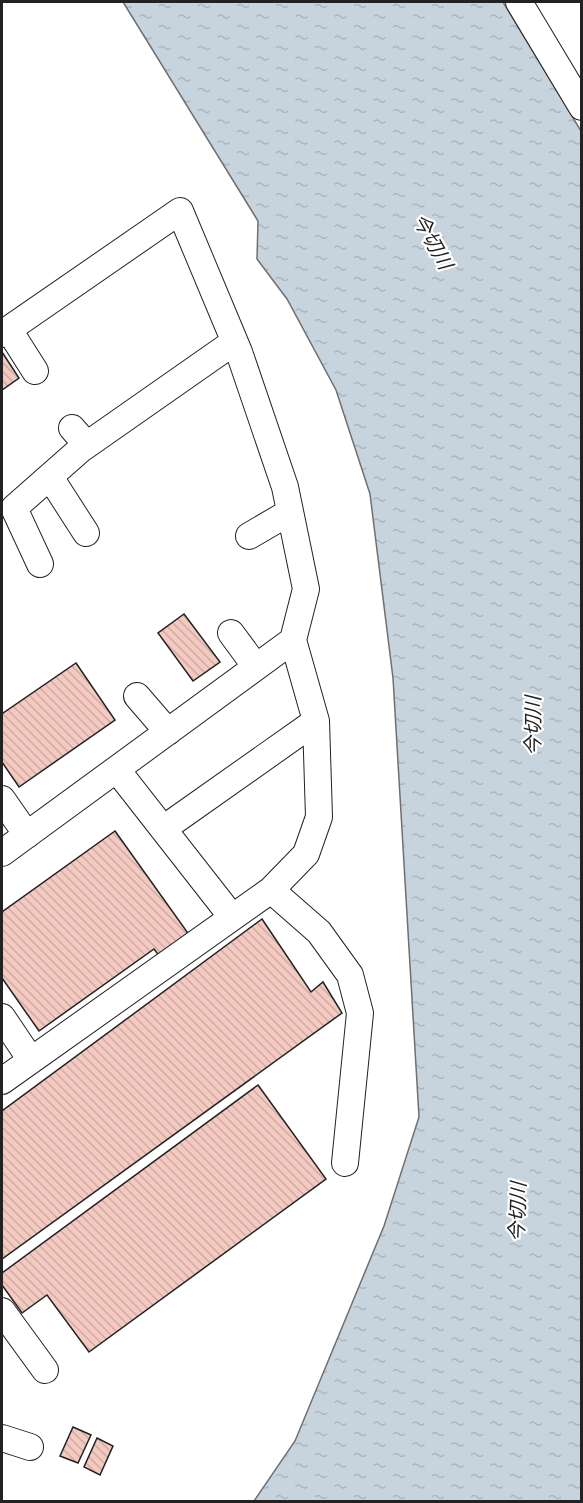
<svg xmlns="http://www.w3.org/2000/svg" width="583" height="1503" font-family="'Asap Condensed','Noto Sans JP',sans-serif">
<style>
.water{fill:url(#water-ripples);stroke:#6f6f6f;stroke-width:1.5}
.building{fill:url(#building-back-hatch);stroke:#222;stroke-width:1.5}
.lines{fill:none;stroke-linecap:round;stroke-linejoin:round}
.minor-casing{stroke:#222;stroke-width:28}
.minor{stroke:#fff;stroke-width:26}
.labels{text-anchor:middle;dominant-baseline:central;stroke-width:4.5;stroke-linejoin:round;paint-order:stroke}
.water-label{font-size:20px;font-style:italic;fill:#222;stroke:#fff}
</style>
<defs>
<pattern id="water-ripples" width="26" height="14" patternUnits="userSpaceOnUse" patternTransform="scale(1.5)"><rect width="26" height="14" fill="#c7d3dd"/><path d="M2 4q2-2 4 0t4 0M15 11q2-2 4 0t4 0" fill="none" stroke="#abb5bd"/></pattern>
<pattern id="building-back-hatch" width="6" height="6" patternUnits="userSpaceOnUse" patternTransform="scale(1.5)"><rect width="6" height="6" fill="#f3c9c0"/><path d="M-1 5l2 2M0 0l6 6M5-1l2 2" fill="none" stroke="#d0aca5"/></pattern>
</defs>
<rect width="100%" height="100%" fill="#fff"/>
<path class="water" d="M 123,2 L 503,2 L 581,131 L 581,1501 L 254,1501 L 295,1441 L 384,1226 L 419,1117 L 393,678 L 370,494 L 336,390 L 287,299 L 257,259 L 258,221 Z"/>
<path class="building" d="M 2,352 L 19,378 L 2,390 Z
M 184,614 L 220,662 L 193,681 L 158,633 Z
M 76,663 L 115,720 L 19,787 L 2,762 L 2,712 L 3,713 Z
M 115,831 L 190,936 L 160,957 L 154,949 L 39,1031 L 2,978 L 2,912 Z
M 262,919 L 311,992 L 323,982 L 342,1013 L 2,1259 L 2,1111 Z
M 258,1085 L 326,1179 L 89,1352 L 47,1295 L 22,1313 L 2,1285 L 2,1273 Z
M 73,1427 L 91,1435 L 78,1463 L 60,1456 Z
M 97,1438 L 113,1446 L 100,1475 L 84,1467 Z"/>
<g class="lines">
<g class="minor-casing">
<path id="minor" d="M 519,2 L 582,107
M 9,330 L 35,371
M 2,334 L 180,211 L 239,352 L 285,487 L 306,589 L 293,640 L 2,853
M 72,428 L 87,445
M 50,477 L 86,533
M 249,536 L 290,512
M 40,564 L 14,508 L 81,449 L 234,342
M 231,633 L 256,667
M 137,696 L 168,732
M 117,770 L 232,917
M 2,799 L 27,835
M 163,829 L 316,721
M 271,890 L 319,932 L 350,975 L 360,1013 L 345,1163
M 2,1017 L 31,1060
M 2,1081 L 271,890 L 306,854 L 319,817 L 316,721 L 293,640
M 2,1311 L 45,1370
M 2,1438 L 30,1447"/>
</g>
<use href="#minor" class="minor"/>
</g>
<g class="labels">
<g class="water-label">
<text transform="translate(433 241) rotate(61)">今切川</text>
<text transform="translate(532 726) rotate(-90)">今切川</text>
<text transform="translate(517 1212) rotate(-88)">今切川</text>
</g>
</g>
<rect width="583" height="1503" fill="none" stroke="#222222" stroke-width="6"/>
</svg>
